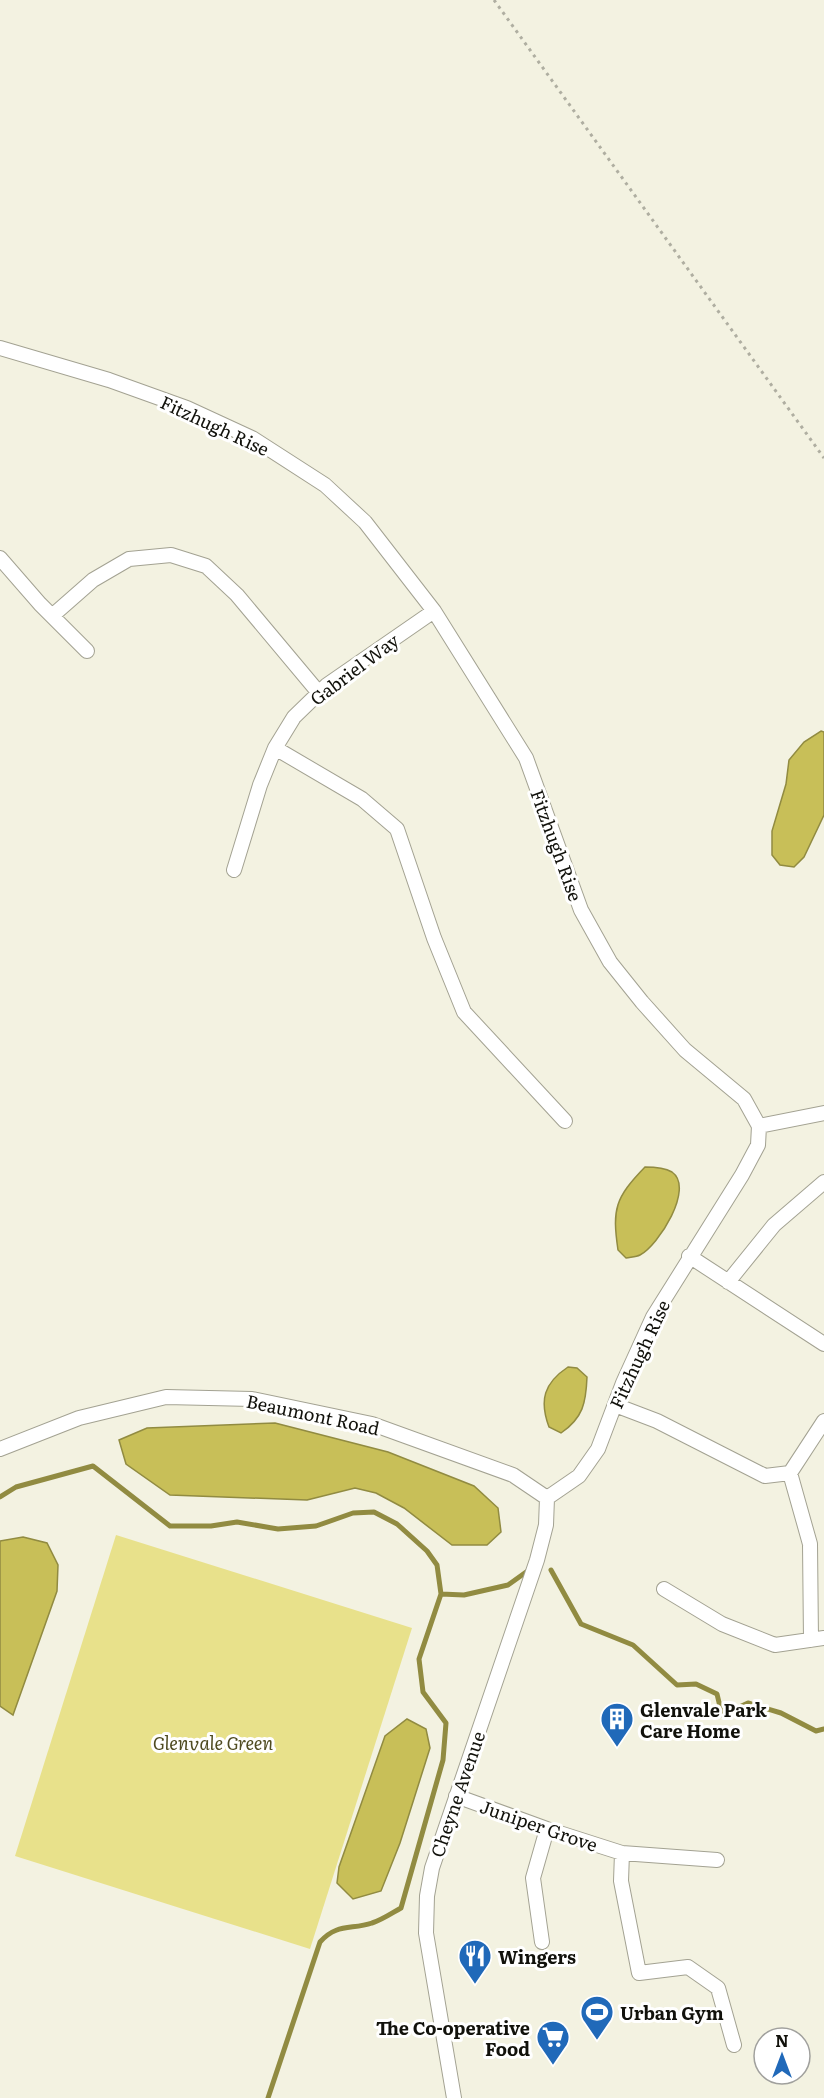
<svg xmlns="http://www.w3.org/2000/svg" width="824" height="2098" font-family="Literata,serif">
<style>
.green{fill:#e8e18b}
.water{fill:#c8bf58;stroke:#918b41;stroke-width:1.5}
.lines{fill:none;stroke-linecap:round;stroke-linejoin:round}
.stream{stroke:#918b41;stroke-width:5}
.street-casing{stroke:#a3a292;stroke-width:16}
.path{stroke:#afaea1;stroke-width:3;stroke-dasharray:3 4.5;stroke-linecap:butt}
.street{stroke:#fff;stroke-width:14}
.labels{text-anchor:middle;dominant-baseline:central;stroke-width:6;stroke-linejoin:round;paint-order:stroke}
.street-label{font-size:18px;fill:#11110b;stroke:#fff}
.poi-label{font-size:18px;font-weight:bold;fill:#11110b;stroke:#fff;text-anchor:start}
.park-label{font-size:18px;font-style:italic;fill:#4f4b21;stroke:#fff}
</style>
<rect width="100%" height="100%" fill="#f3f2e1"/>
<path class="green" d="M 116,1535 L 412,1628 L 310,1949 L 15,1856 Z"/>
<path class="water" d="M 821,731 L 824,732 L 824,815 L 804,857 L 794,867 L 780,865 L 772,855 L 772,831 L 786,784 L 789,760 L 804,742 Z
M 645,1167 C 653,1167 665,1168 672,1172 C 695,1188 658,1246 640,1255 C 636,1257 630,1257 626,1258 L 618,1250 C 612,1209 615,1198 645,1167 Z
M 568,1367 L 577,1368 L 587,1377 C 586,1403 583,1418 561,1433 L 549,1427 C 539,1400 544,1383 568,1367 Z
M 275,1423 L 388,1452 L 474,1486 L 498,1508 L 501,1532 L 487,1545 L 452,1545 L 404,1508 L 376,1493 L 355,1488 L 307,1500 L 170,1495 L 126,1464 L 119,1440 L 147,1428 Z
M 23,1537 L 47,1543 L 58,1565 L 57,1591 L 13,1715 L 0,1706 L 0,1541 Z
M 407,1719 L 426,1729 L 430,1748 L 400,1843 L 381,1891 L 353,1899 L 337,1883 L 339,1867 L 385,1736 Z"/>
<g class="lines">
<path class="stream" d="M 0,1497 L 16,1487 L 93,1466 L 170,1526 L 211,1526 L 237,1522 L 278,1529 L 316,1526 L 353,1513 L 374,1512 L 397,1524 L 427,1551 L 437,1565 L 441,1594 L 419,1659 L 423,1692 L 446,1723 L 443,1760 L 401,1908 C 392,1913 382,1920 372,1923 C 351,1930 337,1923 320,1942 L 268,2098
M 551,1570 L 581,1624 L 633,1645 L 677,1685 L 696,1684 L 717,1694 L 722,1715 L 748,1703 L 781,1713 L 816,1731 L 824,1729
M 441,1594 L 464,1595 L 508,1585 L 529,1570"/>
<g class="street-casing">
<path id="street" d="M 0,348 L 109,380 L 187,408 L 252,438 L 325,485 L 365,522 L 434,611 L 526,758 L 581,910 L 610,962 L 642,1002 L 685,1050 L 744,1099 L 759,1126 L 758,1145 L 742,1175 L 653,1317 L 623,1383 L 598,1449 L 579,1476 L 547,1498
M 0,558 L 40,604 L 87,651
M 52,616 L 93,580 L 129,559 L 171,555 L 206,566 L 237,595 L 319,693
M 275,748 L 362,799 L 397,829 L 434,938 L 464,1012 L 565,1121
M 234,870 L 260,785 L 275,748 L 294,717 L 327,685 L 434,611
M 759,1126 L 824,1113
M 689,1256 L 824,1344
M 728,1282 L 774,1225 L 824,1182
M 615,1405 L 657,1421 L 765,1476 L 790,1473 L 824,1421
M 0,1449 L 79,1418 L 166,1397 L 252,1399 L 372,1424 L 513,1475 L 547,1498
M 790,1473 L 810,1544 L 811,1640
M 664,1589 L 722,1624 L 775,1645 L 824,1638
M 456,1796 L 547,1829 L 622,1853 L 717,1860
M 622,1853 L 621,1881 L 639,1973 L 688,1967 L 718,1988 L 734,2045
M 542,1942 L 533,1878 L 547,1829
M 454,2098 L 426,1933 L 427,1896 L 432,1868 L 537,1560 L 546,1525 L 547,1498"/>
</g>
<path class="path" d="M 494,0 L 824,458"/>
<use href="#street" class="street"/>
</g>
<defs>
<g id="building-pin" transform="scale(1.725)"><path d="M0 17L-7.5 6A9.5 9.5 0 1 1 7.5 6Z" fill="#2069b9" stroke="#fff"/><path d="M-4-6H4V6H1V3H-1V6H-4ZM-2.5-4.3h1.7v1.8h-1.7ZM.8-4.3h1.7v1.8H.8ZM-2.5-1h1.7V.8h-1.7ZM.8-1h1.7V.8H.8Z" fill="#fff"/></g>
<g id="restaurant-pin" transform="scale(1.725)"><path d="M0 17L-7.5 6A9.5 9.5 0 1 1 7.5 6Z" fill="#2069b9" stroke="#fff"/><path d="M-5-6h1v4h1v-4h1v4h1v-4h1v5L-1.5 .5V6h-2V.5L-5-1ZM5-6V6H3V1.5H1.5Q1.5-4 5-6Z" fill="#fff"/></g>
<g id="stadium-pin" transform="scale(1.725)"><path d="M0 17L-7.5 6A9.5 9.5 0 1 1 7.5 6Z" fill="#2069b9" stroke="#fff"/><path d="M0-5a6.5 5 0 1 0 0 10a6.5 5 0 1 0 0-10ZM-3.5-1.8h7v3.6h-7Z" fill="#fff"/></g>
<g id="supermarket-pin" transform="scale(1.725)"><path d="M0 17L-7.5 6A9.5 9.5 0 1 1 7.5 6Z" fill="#2069b9" stroke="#fff"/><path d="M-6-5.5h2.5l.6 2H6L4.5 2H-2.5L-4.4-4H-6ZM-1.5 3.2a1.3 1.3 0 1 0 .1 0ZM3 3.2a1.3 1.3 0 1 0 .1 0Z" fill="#fff"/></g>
</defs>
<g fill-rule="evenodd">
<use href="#building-pin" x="617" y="1719"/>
<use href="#restaurant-pin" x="475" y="1956"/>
<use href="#stadium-pin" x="597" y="2012"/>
<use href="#supermarket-pin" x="553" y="2037"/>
</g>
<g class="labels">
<g class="street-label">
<text transform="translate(215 425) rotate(25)">Fitzhugh Rise</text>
<text transform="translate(354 669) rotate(-37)">Gabriel Way</text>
<text transform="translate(557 845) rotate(70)">Fitzhugh Rise</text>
<text transform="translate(639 1354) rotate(-65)">Fitzhugh Rise</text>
<text transform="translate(313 1414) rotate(12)">Beaumont Road</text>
<text transform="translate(457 1794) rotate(-71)">Cheyne Avenue</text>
<text transform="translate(539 1825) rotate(19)">Juniper Grove</text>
</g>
<g class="poi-label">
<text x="640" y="1709">Glenvale Park<tspan x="640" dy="21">Care Home</tspan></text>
<text x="498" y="1956">Wingers</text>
<text x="620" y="2012">Urban Gym</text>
<text x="530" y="2027" text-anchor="end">The Co-operative<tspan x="530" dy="21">Food</tspan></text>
</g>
<g class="park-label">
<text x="213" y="1742">Glenvale Green</text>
</g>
</g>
<g transform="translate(782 2056)"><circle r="28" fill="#ffffff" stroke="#a0a09d" stroke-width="1.5"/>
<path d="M0-4.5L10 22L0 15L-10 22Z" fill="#2069b9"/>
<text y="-9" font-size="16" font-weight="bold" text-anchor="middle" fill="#11110b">N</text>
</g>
</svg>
